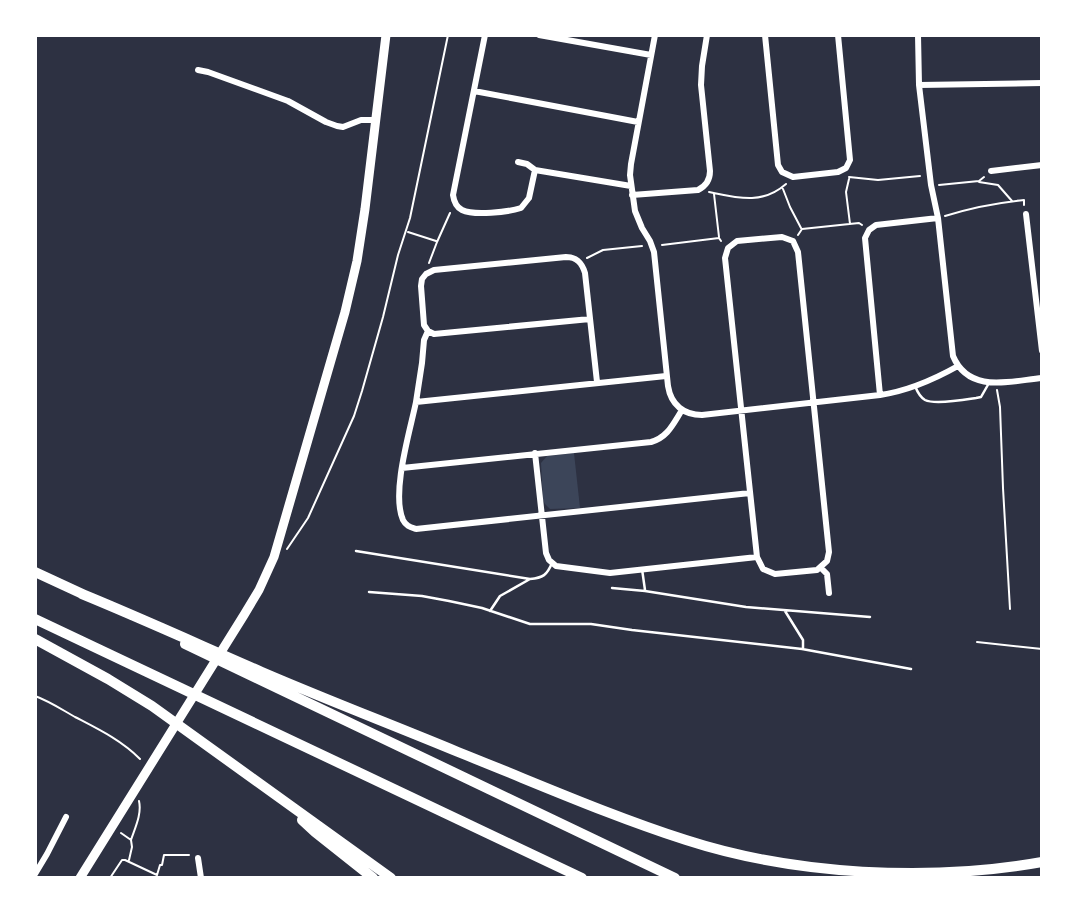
<svg xmlns="http://www.w3.org/2000/svg" width="1077" height="913" font-family="'Titillium Web',sans-serif">
<style>
.green{fill:#3c4559}
.lines{fill:none;stroke-linecap:round;stroke-linejoin:round}
.path{stroke:#fff;stroke-width:2}
.service{stroke:#fff;stroke-width:2.5}
.minor{stroke:#fff;stroke-width:6}
.secondary{stroke:#fff;stroke-width:9}
.motorway{stroke:#fff;stroke-width:10}
</style>
<rect width="100%" height="100%" fill="#2d3142"/>
<path class="green" d="M 574,453 L 580,508 L 550,509 L 545,504 L 543,500 L 541,463 L 547,456 Z"/>
<g class="lines">
<path class="path" d="M 849,177 L 878,180 L 920,176
M 849,179 L 846,192 L 850,224
M 979,182 L 998,185 L 1012,201
M 939,185 L 979,181 L 984,177
M 783,189 L 790,207 L 801,228
M 709,192 C 738,198 762,205 786,184
M 714,194 L 719,237
M 945,216 C 973,207 994,203 1024,200 L 1024,205
M 408,232 L 436,241
M 798,235 L 802,229 L 859,223 L 862,225
M 662,245 L 719,238 L 721,241
M 587,258 L 603,250 L 642,246
M 429,263 L 437,242 L 450,213
M 997,390 L 1000,407 L 1003,488 L 1010,609
M 287,549 L 308,518 L 354,416 L 362,391 L 383,317 L 398,255 L 410,218 L 448,35
M 977,642 L 1042,649
M 35,696 C 49,701 61,709 75,717 C 98,729 121,740 140,759
M 121,833 L 131,840 L 132,847 L 129,860
M 131,840 C 135,828 142,814 139,801
M 110,878 L 122,860 L 125,860 L 157,875 L 160,865 L 162,865 L 164,855 L 189,855"/>
<path class="service" d="M 915,386 C 917,391 920,397 925,400 C 935,405 963,400 976,398 L 981,397 L 989,383
M 356,551 L 530,579 C 543,578 547,575 552,563
M 642,569 L 645,590
M 612,588 L 645,591 L 746,607 L 870,617
M 369,592 L 422,596 L 449,601 L 482,608 L 530,624 L 591,624 L 632,630 L 802,649 L 911,669
M 490,611 L 500,596 L 530,579
M 785,611 L 803,640 L 803,648"/>
<path class="minor" d="M 485,35 L 453,195 C 454,202 456,207 462,210 C 474,216 508,212 521,208 L 529,198 L 535,170 L 631,186
M 539,35 L 651,55
M 655,35 L 631,164 L 630,175 L 635,211 L 642,228 L 650,241 L 654,252 L 668,386 C 671,405 684,415 702,415 L 880,395 C 908,391 933,380 958,366
M 765,35 L 778,165 L 782,172 L 793,177 L 838,172 L 846,168 L 850,160 L 838,35
M 918,35 L 919,85 L 931,185 L 938,218 L 953,356 C 969,394 1010,381 1042,378
M 198,70 L 208,72 L 288,101 L 326,122 L 337,126 L 343,127 L 361,120 L 376,120
M 919,85 L 1042,83
M 474,91 L 638,122
M 518,162 L 527,164 L 535,170
M 991,171 L 1042,165
M 632,195 L 698,190 C 706,186 710,180 710,171 L 701,85 L 702,66 L 707,35
M 1026,214 L 1042,351
M 782,237 L 793,241 L 798,252 L 829,552 L 827,561 L 817,570 L 775,574 L 763,569 L 757,557 L 725,258 L 728,248 L 737,241 Z
M 590,319 L 434,334 L 428,331 L 424,325 L 421,286 L 422,279 L 426,274 L 434,270 L 566,257 C 577,257 582,263 585,273 L 597,382
M 666,376 L 416,402 C 410,431 391,493 403,520 C 406,526 410,527 416,529 L 750,493
M 880,395 L 865,238 L 869,230 L 876,225 L 938,218
M 416,402 L 422,363 L 424,340 L 428,331
M 535,453 L 546,553 L 549,560 L 556,566 L 610,573 L 757,557
M 402,468 L 651,442 C 668,437 673,424 682,410
M 821,568 L 827,574 L 829,593
M 198,858 L 201,878
M 35,874 L 47,854 L 66,817"/>
<path class="secondary" d="M 80,878 L 244,615 L 259,590 L 274,557 L 345,312 L 357,261 L 365,209 L 386,35"/>
<path class="motorway" d="M 35,572 L 89,597
M 82,594 C 143,619 202,646 262,672 C 327,700 393,725 458,752 C 534,782 608,815 686,840 C 794,875 930,882 1042,862
M 35,619 L 582,878
M 35,639 L 108,679 L 152,706 L 391,878
M 185,644 L 675,878
M 302,820 L 315,832 L 373,878"/>
</g>
<rect width="1077" height="913" fill="none" stroke="#ffffff" stroke-width="74"/>
</svg>
